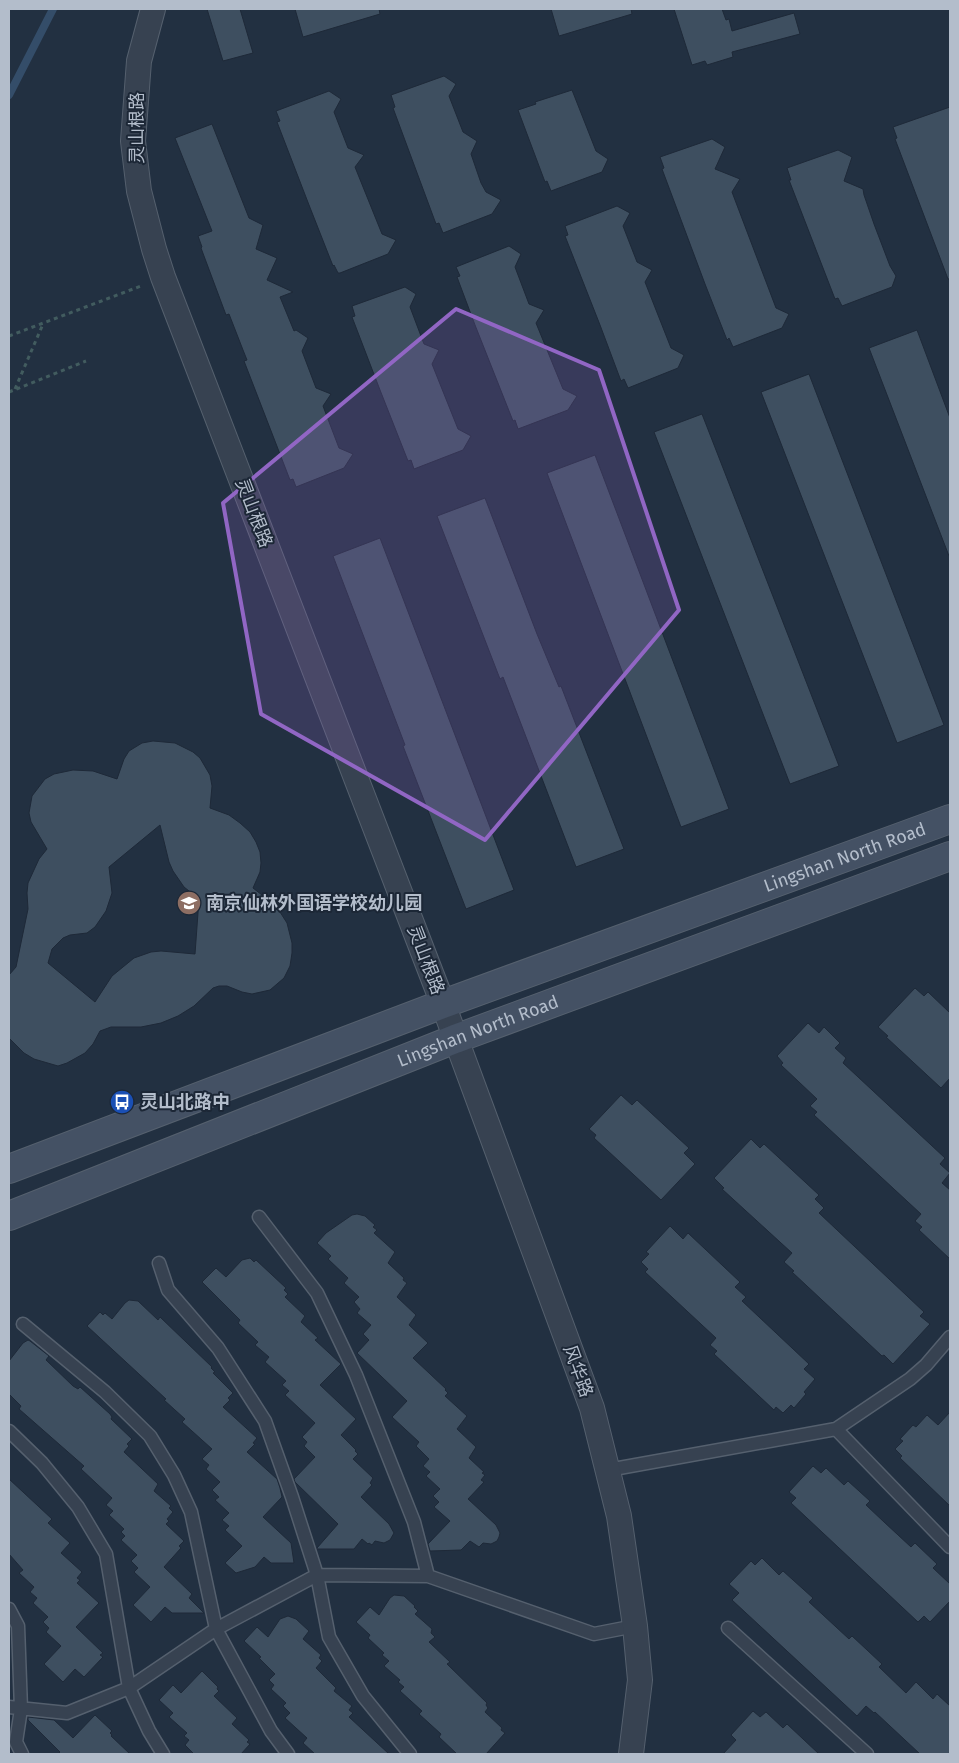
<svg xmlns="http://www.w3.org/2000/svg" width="959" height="1763" font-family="'Fira Sans','Noto Sans SC',sans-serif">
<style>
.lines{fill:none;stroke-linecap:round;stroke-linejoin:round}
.stream{stroke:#344d69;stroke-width:8}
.building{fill:#3e4f60;stroke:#1e2938;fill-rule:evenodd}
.service-casing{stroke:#55606e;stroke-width:15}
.minor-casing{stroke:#55606e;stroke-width:26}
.secondary-casing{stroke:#55606e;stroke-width:30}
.path{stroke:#425c5f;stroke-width:3;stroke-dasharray:4 4;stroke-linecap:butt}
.service{stroke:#374251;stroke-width:12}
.minor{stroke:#374251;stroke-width:24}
.secondary{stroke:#445164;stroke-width:28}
.marked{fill:#9166c4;fill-opacity:0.2;stroke:#9166c4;stroke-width:4;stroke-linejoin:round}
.labels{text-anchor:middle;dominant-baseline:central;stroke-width:4;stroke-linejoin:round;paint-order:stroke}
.street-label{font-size:18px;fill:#b3bdcb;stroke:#1c2736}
.poi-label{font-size:18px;font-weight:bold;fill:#b3bdcb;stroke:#1c2736;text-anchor:start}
</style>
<rect width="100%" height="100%" fill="#223041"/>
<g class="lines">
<path class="stream" d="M 9,95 L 53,9"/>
</g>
<path class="building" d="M 207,9 L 240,9 L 253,53 L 223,61 Z
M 295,9 L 379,9 L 380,14 L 303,37 Z
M 551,9 L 631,9 L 632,14 L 559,36 Z
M 674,9 L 722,9 L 726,20 L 729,19 L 732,31 L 794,13 L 800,34 L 732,52 L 733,57 L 707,65 L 705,61 L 692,65 Z
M 444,76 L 456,84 L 449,96 L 463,132 L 477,141 L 471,154 L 481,183 L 486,192 L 501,200 L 492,214 L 443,233 L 439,223 L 436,224 L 393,108 L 395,107 L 391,95 Z
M 572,90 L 596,151 L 608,159 L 602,172 L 551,191 L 547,181 L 545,182 L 518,110 L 536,104 L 535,102 Z
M 329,91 L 341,99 L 334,112 L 348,148 L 364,155 L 355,167 L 382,234 L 396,240 L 388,254 L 340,273 L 338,273 L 334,265 L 333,266 L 309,205 L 277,122 L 280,121 L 276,111 Z
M 950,107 L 950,279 L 948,279 L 895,139 L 897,138 L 893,127 Z
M 212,124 L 249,218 L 263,225 L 256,249 L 277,258 L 267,280 L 293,292 L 280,297 L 294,331 L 296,330 L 308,338 L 302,351 L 316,388 L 331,394 L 323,406 L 339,448 L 353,454 L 344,468 L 296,487 L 293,479 L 290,480 L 244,361 L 247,360 L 243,350 L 229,314 L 226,315 L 201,248 L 202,247 L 198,236 L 212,231 L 175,138 Z
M 712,139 L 725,147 L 715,169 L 740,179 L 732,192 L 776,308 L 789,314 L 782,328 L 733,347 L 729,338 L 727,340 L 705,284 L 662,169 L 664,168 L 660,157 Z
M 838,150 L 852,157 L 844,181 L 863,189 L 864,195 L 874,224 L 890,266 L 896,276 L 892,287 L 842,306 L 838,298 L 835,299 L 789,180 L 791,180 L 787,168 Z
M 617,206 L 630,213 L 623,226 L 637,262 L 652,270 L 645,282 L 671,348 L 684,355 L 678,368 L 628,388 L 624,379 L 621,381 L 600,325 L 565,236 L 568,235 L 565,226 Z
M 509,246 L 521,254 L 515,267 L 529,304 L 544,310 L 536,323 L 563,389 L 577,396 L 568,410 L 518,429 L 515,420 L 513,421 L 475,325 L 457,277 L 460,276 L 456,267 Z
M 405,287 L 416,294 L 410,307 L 424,344 L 439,350 L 432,364 L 458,429 L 471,436 L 463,450 L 414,469 L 411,460 L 408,461 L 380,390 L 352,317 L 355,316 L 352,306 Z
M 917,330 L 950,418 L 950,556 L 949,556 L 869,348 Z
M 809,374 L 944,725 L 897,743 L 761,392 Z
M 702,414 L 839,766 L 790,784 L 654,432 Z
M 595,455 L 729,809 L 681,827 L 547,473 Z
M 485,498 L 537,634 L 559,687 L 561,686 L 624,849 L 576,867 L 503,677 L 500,679 L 437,516 Z
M 380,538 L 514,890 L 466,909 L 403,746 L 405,745 L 333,556 Z
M 153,741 L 175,743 L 193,752 L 200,758 L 210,775 L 212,786 L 210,808 L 229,815 L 240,823 L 250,832 L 256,842 L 260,852 L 261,863 L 260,872 L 253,888 L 271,902 L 280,912 L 287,923 L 292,943 L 292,953 L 290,966 L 284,978 L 270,990 L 252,994 L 242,992 L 227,986 L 219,986 L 213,988 L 194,1006 L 178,1016 L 161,1023 L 141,1027 L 111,1027 L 100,1031 L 93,1044 L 85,1053 L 67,1063 L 58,1066 L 34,1059 L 24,1053 L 9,1038 L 9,975 L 16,967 L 28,909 L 27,893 L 28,883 L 39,859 L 47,849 L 31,822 L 29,813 L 32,796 L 45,779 L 54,774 L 73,770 L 93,771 L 117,779 L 124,759 L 129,751 L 142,743 ZM 160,825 L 169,862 L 173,871 L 184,887 L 199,899 L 195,954 L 161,951 L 151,952 L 134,958 L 112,976 L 95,1002 L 48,963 L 52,949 L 63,938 L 70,935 L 87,933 L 95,927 L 106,911 L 112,893 L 109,867 Z
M 915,988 L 924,996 L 928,992 L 950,1013 L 950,1078 L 941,1088 L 886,1037 L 888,1036 L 878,1027 Z
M 808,1023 L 819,1033 L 824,1027 L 840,1043 L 835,1048 L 846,1058 L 843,1063 L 945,1158 L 940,1164 L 950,1173 L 942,1183 L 950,1190 L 950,1259 L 919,1230 L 922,1227 L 915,1221 L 921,1214 L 814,1115 L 817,1112 L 810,1106 L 817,1099 L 781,1065 L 783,1063 L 777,1056 Z
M 621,1095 L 632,1105 L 637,1100 L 689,1148 L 684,1153 L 695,1164 L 661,1200 L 594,1138 L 596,1135 L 589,1129 Z
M 751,1139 L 760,1148 L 764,1144 L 819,1195 L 815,1199 L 824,1208 L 819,1213 L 924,1312 L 920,1316 L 930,1324 L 893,1364 L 884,1355 L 882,1356 L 792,1272 L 794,1271 L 784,1262 L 792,1253 L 722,1189 L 724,1188 L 714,1178 Z
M 357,1214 L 365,1216 L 375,1225 L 373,1227 L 377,1230 L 374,1233 L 395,1252 L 388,1263 L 404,1278 L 403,1280 L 407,1283 L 397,1297 L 416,1315 L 409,1325 L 428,1343 L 413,1358 L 446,1389 L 445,1390 L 448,1393 L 445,1396 L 467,1416 L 457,1429 L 476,1447 L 469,1458 L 484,1472 L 482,1473 L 485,1475 L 481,1480 L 484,1482 L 468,1499 L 496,1525 L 500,1533 L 499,1537 L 497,1541 L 491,1544 L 483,1543 L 479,1547 L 470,1541 L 461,1550 L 430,1551 L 428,1544 L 450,1521 L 434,1507 L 439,1502 L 433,1496 L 440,1489 L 426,1476 L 430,1472 L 423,1466 L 429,1459 L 416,1446 L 419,1442 L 392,1417 L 407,1401 L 357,1353 L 369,1340 L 363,1334 L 371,1325 L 357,1313 L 360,1309 L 354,1302 L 359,1297 L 344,1283 L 348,1278 L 328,1259 L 331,1256 L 317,1243 L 326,1233 L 352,1215 Z
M 670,1226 L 683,1239 L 688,1233 L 740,1282 L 735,1287 L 746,1297 L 742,1301 L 809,1364 L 804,1369 L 815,1379 L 804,1392 L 806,1394 L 794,1408 L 791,1405 L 783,1413 L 776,1407 L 774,1410 L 714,1354 L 717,1351 L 710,1345 L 716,1338 L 645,1272 L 648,1269 L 641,1262 L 649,1254 L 646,1252 Z
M 250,1258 L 254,1262 L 256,1260 L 286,1288 L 284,1290 L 288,1294 L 285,1297 L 305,1316 L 301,1322 L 318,1338 L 315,1340 L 341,1364 L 320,1385 L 356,1419 L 341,1435 L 356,1450 L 355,1451 L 358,1454 L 353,1459 L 373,1478 L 370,1483 L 372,1485 L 361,1497 L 389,1524 L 394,1533 L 390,1540 L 384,1543 L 375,1541 L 372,1545 L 369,1543 L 368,1544 L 362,1539 L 354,1549 L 317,1549 L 317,1548 L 338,1524 L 295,1482 L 294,1479 L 315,1457 L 304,1446 L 307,1442 L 302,1437 L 315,1423 L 285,1395 L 289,1391 L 282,1385 L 286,1381 L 265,1362 L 269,1357 L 255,1345 L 258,1342 L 238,1323 L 240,1320 L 202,1282 L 216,1268 L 226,1277 L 242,1260 Z
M 129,1300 L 138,1301 L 158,1320 L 160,1317 L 212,1367 L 211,1368 L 215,1372 L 213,1373 L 233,1393 L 228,1398 L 230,1400 L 223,1407 L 257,1438 L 253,1443 L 255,1444 L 247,1452 L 277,1479 L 280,1488 L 282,1497 L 263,1517 L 291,1543 L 294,1563 L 271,1563 L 264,1557 L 255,1567 L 236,1573 L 225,1563 L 242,1546 L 225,1530 L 229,1526 L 222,1520 L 229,1513 L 215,1500 L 219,1497 L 212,1490 L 220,1482 L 206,1469 L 209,1465 L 202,1459 L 212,1449 L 182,1422 L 185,1419 L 164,1400 L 166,1399 L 87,1326 L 100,1312 L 103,1315 L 105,1313 L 112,1319 L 125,1303 Z
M 28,1340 L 30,1341 L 49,1356 L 46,1360 L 73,1386 L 78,1389 L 80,1387 L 110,1414 L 112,1417 L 111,1419 L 132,1439 L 127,1444 L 129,1446 L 124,1452 L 158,1484 L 154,1491 L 171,1506 L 169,1508 L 173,1512 L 167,1519 L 169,1521 L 166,1524 L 184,1541 L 179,1546 L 181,1548 L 164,1567 L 192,1594 L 189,1598 L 204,1613 L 172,1613 L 165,1607 L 151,1622 L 133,1605 L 150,1587 L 134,1572 L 138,1568 L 131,1561 L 137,1555 L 121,1540 L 125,1536 L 121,1532 L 124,1529 L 109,1515 L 113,1511 L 106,1505 L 112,1498 L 81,1469 L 84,1466 L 19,1409 L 21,1406 L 9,1394 L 9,1361 L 23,1343 Z
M 950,1412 L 950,1506 L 900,1458 L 902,1456 L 895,1449 L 903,1441 L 900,1439 L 913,1425 L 916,1427 L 927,1415 L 938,1425 Z
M 813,1466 L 821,1473 L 826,1468 L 844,1485 L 848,1481 L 870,1501 L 866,1505 L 884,1522 L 911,1547 L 915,1543 L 937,1564 L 933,1568 L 950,1584 L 950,1601 L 930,1622 L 924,1616 L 918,1622 L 791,1503 L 796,1498 L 789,1492 Z
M 9,1479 L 52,1519 L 48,1523 L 70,1543 L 61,1553 L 82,1572 L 77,1578 L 80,1580 L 77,1583 L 99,1603 L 76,1627 L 103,1653 L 100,1655 L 103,1657 L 84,1677 L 75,1669 L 63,1682 L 44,1664 L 61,1646 L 46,1632 L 49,1628 L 43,1622 L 48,1617 L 33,1603 L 37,1598 L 30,1592 L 34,1587 L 19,1573 L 23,1570 L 9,1554 Z
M 762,1558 L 779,1575 L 783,1571 L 813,1598 L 809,1602 L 849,1639 L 852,1636 L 882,1664 L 879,1667 L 906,1693 L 916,1682 L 933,1699 L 937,1694 L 950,1706 L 950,1754 L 920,1754 L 875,1712 L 874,1713 L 866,1706 L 857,1716 L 732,1600 L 739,1593 L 729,1584 L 751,1561 L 755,1565 Z
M 394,1595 L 404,1596 L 415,1606 L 414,1607 L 418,1611 L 415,1614 L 432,1629 L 431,1633 L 435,1637 L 429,1642 L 450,1662 L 447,1664 L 487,1703 L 486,1705 L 488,1708 L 485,1712 L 502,1728 L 501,1730 L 505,1733 L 486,1754 L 457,1754 L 439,1737 L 441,1734 L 419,1714 L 422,1711 L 400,1691 L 404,1687 L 398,1682 L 400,1680 L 384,1666 L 389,1661 L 382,1655 L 384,1653 L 368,1638 L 370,1635 L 356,1622 L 370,1607 L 379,1615 L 390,1598 Z
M 288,1616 L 296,1619 L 309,1631 L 303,1639 L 321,1655 L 319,1658 L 322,1661 L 316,1668 L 336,1688 L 334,1691 L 352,1706 L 349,1710 L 353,1713 L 349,1717 L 389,1754 L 315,1754 L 303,1743 L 307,1738 L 285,1718 L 290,1713 L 283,1706 L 286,1703 L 271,1689 L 274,1685 L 269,1680 L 275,1674 L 259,1658 L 261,1657 L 244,1641 L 257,1627 L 268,1637 L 280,1619 Z
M 202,1671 L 218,1687 L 217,1689 L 219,1691 L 214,1696 L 237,1718 L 232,1724 L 249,1740 L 247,1742 L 250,1744 L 241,1754 L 194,1754 L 185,1745 L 189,1740 L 184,1736 L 187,1733 L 169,1717 L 173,1713 L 159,1700 L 173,1685 L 181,1693 Z
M 753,1711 L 760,1717 L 766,1712 L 783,1728 L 787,1724 L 819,1754 L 723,1754 L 736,1740 L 731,1735 Z
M 95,1715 L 112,1731 L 110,1733 L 112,1735 L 111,1736 L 130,1754 L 58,1754 L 60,1752 L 28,1720 L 28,1717 L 54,1720 L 73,1738 Z"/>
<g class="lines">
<g class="service-casing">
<path id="service" d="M 259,1217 L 317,1293 L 356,1375 L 414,1522 L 428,1576
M 159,1263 L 168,1290 L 218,1348 L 265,1421 L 292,1497 L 317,1575 L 329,1637 L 363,1696 L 410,1754
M 23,1324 L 105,1392 L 150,1436 L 174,1475 L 191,1512 L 216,1629 L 271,1731 L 288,1754
M 836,1429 L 950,1547
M 9,1431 L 42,1463 L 78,1507 L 106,1554 L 129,1688 L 149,1731 L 163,1754
M 608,1470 L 836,1429 L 910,1379 L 926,1365 L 950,1337
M 9,1609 L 18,1626 L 21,1709 L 16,1742 L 22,1754
M 728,1628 L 867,1754
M 9,1707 L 67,1713 L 129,1688 L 216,1629 L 317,1575 L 428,1576 L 594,1634 L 635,1626"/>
</g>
<g class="minor-casing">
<path id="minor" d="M 153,9 L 139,61 L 133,141 L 139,191 L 154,249 L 163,277 L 443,1004 L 592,1408 L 619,1516 L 635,1626 L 640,1680 L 631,1754"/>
</g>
<g class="secondary-casing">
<g id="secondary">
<path id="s1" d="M 9,1169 L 443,1004 L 950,819"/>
<path id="s2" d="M 9,1216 L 455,1039 L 950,856"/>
</g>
</g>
<path class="path" d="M 9,336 L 141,286
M 15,389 L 43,324
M 9,392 L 86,361"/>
<use href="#service" class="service"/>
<use href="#minor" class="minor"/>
<use href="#secondary" class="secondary"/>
</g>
<path class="marked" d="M 456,309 L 599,370 L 679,610 L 485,840 L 261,714 L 223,503 Z"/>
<defs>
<g id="school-disc" transform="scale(1.25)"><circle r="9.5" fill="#8d6e63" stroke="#1c2736"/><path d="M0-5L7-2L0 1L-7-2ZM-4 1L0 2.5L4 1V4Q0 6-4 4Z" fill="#fff"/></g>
<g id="bus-disc" transform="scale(1.25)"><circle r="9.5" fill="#1a4fb4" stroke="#1c2736"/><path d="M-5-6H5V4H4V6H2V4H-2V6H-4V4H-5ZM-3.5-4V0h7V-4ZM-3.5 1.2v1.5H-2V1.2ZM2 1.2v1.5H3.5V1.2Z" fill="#fff"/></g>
</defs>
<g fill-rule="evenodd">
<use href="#school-disc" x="189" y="903"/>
<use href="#bus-disc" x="122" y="1102"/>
</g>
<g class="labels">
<g class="street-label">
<text transform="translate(137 128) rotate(-90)">灵山根路</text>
<text transform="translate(254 513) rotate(69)">灵山根路</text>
<text stroke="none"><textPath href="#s1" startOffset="892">Lingshan North Road</textPath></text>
<text transform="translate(426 960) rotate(69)">灵山根路</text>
<text stroke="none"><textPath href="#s2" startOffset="504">Lingshan North Road</textPath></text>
<text transform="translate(578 1371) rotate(70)">风华路</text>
</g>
<g class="poi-label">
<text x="206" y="903">南京仙林外国语学校幼儿园</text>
<text x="140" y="1102">灵山北路中</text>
</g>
</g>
<rect width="959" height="1763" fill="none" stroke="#b3bdcb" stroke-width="20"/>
</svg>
